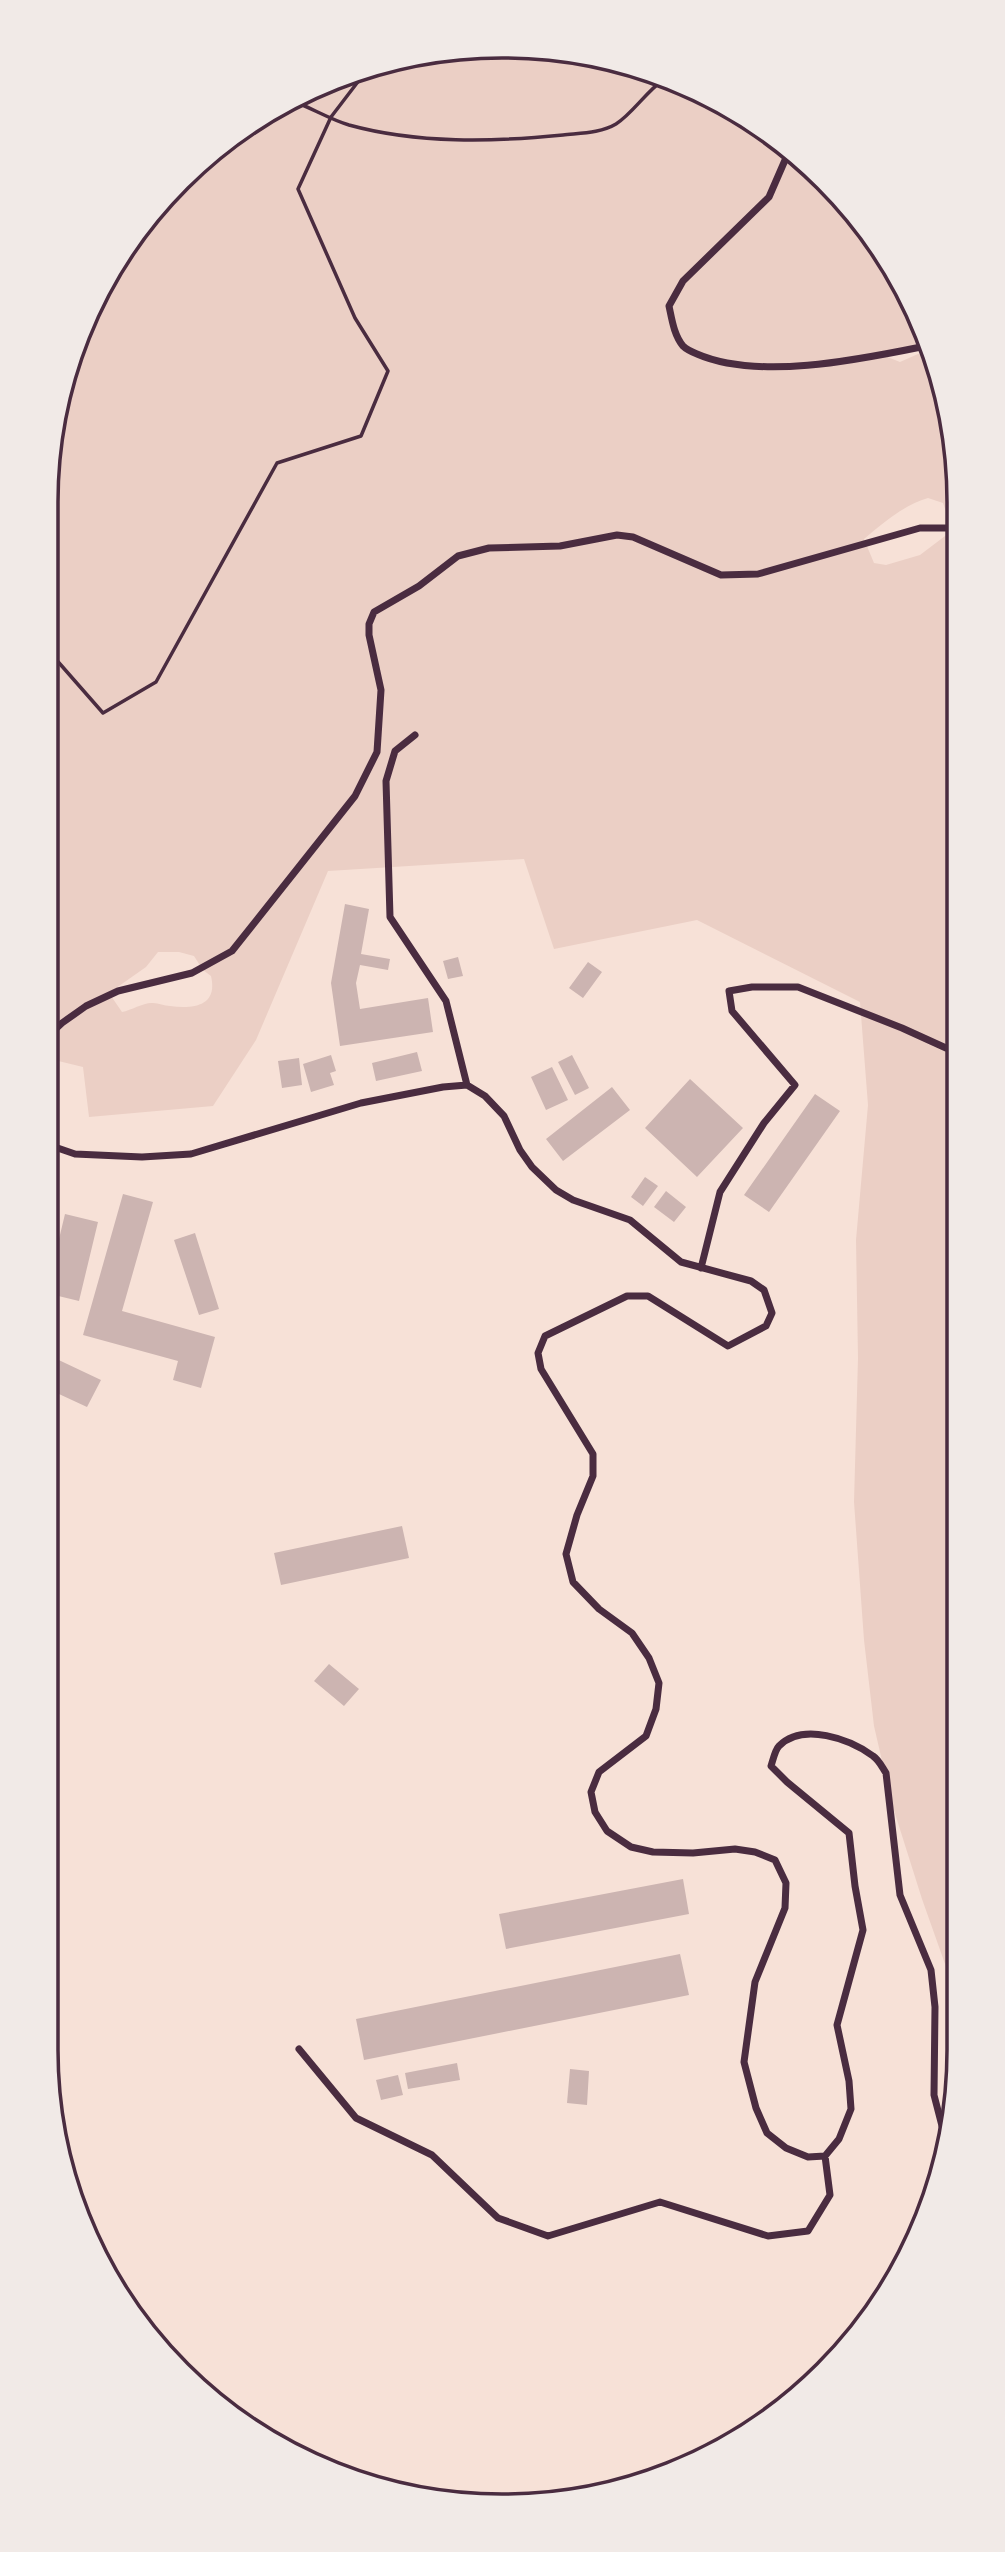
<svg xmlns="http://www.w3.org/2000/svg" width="1005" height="2552" font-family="Jost,sans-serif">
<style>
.green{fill:#ebcfc5;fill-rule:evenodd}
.building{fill:#ccb4b1}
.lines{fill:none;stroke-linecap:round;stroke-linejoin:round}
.path{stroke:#4a2c40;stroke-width:3.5}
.minor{stroke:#4a2c40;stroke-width:7}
.rim{fill:none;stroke:#4a2c40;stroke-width:3.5}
</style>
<rect width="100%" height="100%" fill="#f7e1d7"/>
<path class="green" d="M 533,47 L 621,61 L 756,122 L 846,201 L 865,229 L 865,247 L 879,251 L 913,301 L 925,343 L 885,356 L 900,362 L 918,354 L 929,355 L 956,442 L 959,1989 L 956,1995 L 922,1899 L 892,1804 L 874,1726 L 864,1640 L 854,1502 L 858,1358 L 856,1240 L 868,1105 L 860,1002 L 697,920 L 554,949 L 524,859 L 328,871 L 256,1040 L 213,1106 L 89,1117 L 83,1067 L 46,1058 L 46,502 L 61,384 L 93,300 L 140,224 L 201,159 L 274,107 L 356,70 L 443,49 ZM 928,498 L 943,503 L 950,523 L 949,533 L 920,555 L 886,565 L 874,563 L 864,539 C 883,523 904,505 928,498 ZM 158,952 L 179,952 L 194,956 L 203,970 L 211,976 C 218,1006 194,1009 170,1006 C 164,1006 159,1003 153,1003 C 144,1002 132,1010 122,1012 L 109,993 L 146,967 Z"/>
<path class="building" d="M 345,904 L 369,909 L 361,954 L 390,959 L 388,970 L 360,965 L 356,983 L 360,1009 L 428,998 L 433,1032 L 340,1046 L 331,983 Z
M 458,957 L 463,976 L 448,979 L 443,961 Z
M 588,962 L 602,972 L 583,998 L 569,988 Z
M 417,1052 L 422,1071 L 376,1081 L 372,1063 Z
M 331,1055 L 336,1071 L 330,1073 L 334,1085 L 311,1092 L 303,1064 Z
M 572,1055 L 589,1088 L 575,1095 L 558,1062 Z
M 299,1058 L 302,1085 L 282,1088 L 278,1061 Z
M 552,1067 L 568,1100 L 546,1110 L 531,1077 Z
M 690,1079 L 743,1128 L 697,1177 L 645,1128 Z
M 612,1087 L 630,1110 L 563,1161 L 546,1139 Z
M 815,1094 L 840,1111 L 769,1212 L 744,1195 Z
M 645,1177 L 658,1186 L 643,1206 L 631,1197 Z
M 666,1191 L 686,1207 L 674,1222 L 654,1207 Z
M 123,1194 L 153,1202 L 122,1311 L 215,1337 L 201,1388 L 173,1380 L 178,1361 L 83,1335 Z
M 65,1214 L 98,1222 L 79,1301 L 46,1293 Z
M 195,1233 L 219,1309 L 199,1315 L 174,1240 Z
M 46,1354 L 101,1380 L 87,1407 L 46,1388 Z
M 402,1526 L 409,1558 L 281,1585 L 274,1553 Z
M 329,1664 L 359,1689 L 344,1706 L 314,1681 Z
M 683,1879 L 689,1914 L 506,1949 L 499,1914 Z
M 680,1954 L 689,1995 L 364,2060 L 356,2019 Z
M 457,2063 L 460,2080 L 408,2089 L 405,2073 Z
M 570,2069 L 589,2071 L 587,2105 L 567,2103 Z
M 398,2075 L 403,2095 L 381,2100 L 376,2080 Z"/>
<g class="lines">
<path class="path" d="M 290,100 C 310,107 329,119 349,125 C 418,144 493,142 563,135 C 580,133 601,133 616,124 C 632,114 646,92 663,80
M 46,648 L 103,713 L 156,682 L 277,463 L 361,436 L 388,371 L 355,318 L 298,189 L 331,117 L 370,66"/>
<path class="minor" d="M 789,151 L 769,197 L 683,281 L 669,306 C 672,320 674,335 683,346 C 687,350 692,352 697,354 C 759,381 862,359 926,346
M 415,735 L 395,751 L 386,781 L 390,917 L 446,1001 L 467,1085
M 46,1038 L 62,1023 L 86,1006 L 118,991 L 192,973 L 232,951 L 355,796 L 377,752 L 381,690 L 369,635 L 369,624 L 374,612 L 419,586 L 458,556 L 489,548 L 560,546 L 617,535 L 633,537 L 721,575 L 758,574 L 920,528 L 956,528
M 46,1144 L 75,1154 L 142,1157 L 191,1154 L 361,1103 L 443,1087 L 467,1085 L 485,1096 L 504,1116 L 520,1150 L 532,1167 L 556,1190 L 573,1200 L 630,1220 L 681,1262 L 751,1281 L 764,1290 L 772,1313 L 766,1326 L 728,1346 L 648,1296 L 627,1296 L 545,1336 L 538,1353 L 541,1369 L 593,1454 L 593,1476 L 577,1515 L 566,1554 L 573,1582 L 599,1609 L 632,1633 L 649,1658 L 659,1683 L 656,1709 L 646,1736 L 599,1772 L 591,1792 L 595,1812 L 607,1831 L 631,1847 L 653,1852 L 693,1853 L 735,1849 L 755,1852 L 775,1860 L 786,1883 L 785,1908 L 755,1982 L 744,2062 L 756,2108 L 767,2133 L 786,2148 L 808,2157 L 825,2156 L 839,2139 L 851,2109 L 849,2081 L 837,2025 L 863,1930 L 855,1886 L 849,1833 L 787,1782 L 771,1766 C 773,1760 775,1750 779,1746 C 803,1722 850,1739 873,1756 C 879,1760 882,1767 886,1773 L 900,1895 L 931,1970 L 935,2007 L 934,2095 L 942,2126 L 948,2138
M 701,1268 L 720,1192 L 764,1123 L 795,1085 L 732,1011 L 729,991 L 752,987 L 798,987 L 902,1028 L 946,1048
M 299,2049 L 356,2118 L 432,2155 L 498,2218 L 548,2236 L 660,2202 L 768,2236 L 808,2231 L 830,2195 L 825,2156"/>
</g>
<path d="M0 0H1005V2552H0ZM502 58H503A444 444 0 0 1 947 502V2050A444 444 0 0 1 503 2494H502A444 444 0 0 1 58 2050V502A444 444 0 0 1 502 58Z" fill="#f1eae7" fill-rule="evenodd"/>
<path class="rim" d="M502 58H503A444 444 0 0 1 947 502V2050A444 444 0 0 1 503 2494H502A444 444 0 0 1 58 2050V502A444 444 0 0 1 502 58Z"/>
</svg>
